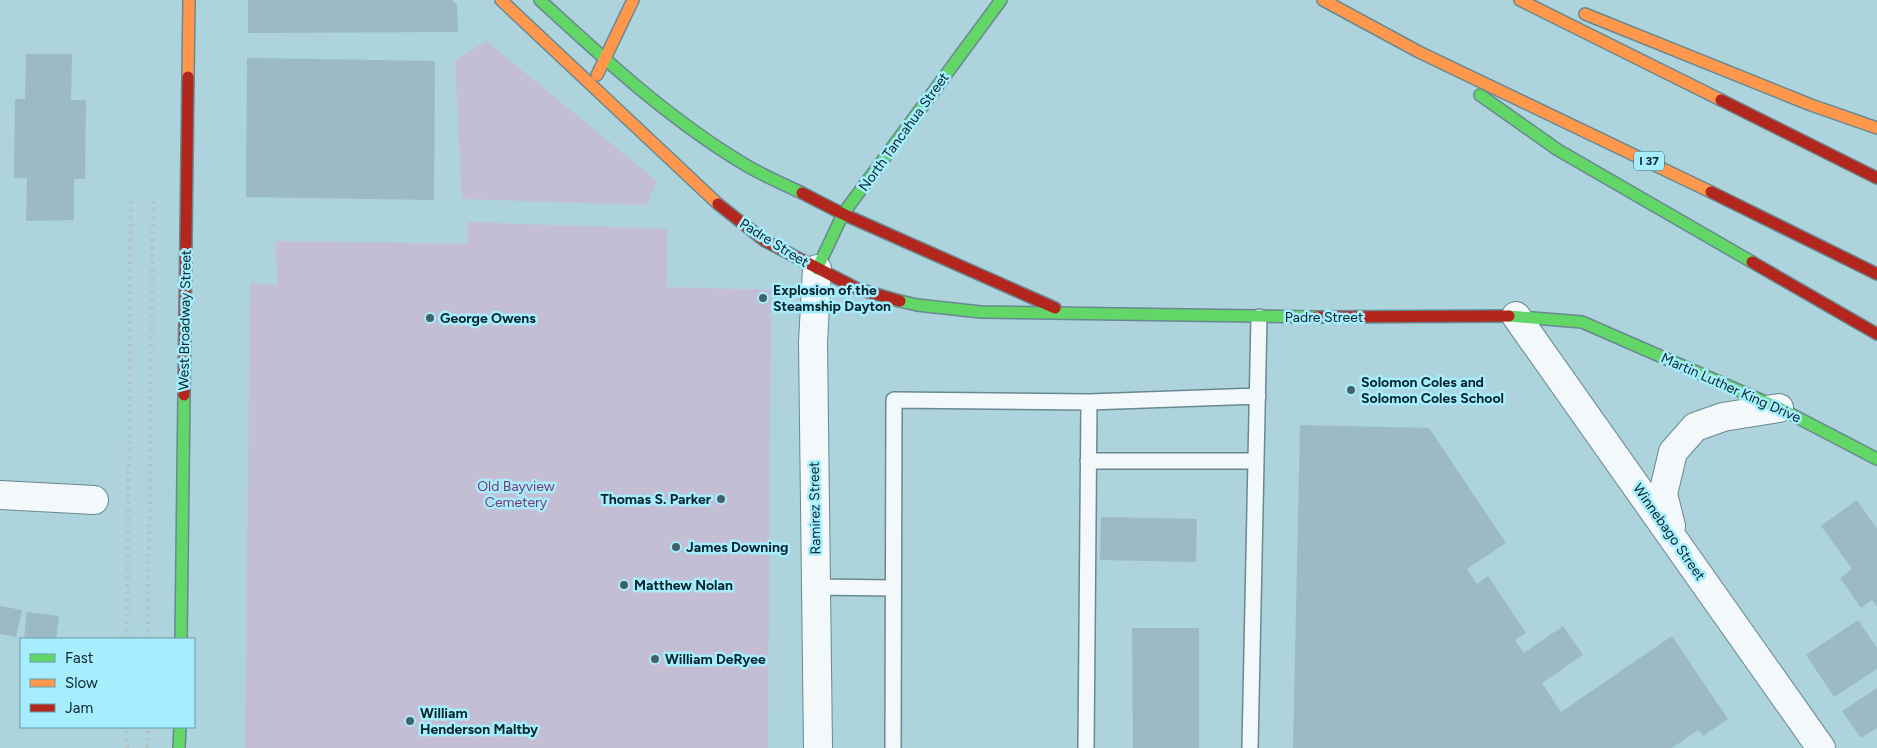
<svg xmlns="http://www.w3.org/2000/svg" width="1877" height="748" font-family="Figtree,sans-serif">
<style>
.green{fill:#c4bed4}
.building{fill:#9cbac6}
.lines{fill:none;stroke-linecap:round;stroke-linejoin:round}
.lane-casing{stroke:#698990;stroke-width:18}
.street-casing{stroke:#698990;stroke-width:30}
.fast-casing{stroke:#698990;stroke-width:14}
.slow-casing{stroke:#698990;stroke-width:14}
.jam-casing{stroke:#698990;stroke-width:14}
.lane{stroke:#f3f8fa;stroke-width:15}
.street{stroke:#f3f8fa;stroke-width:28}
.fast{stroke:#63d668;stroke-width:11}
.slow{stroke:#ff974d;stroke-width:11}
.jam{stroke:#b3261e;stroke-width:11}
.rail{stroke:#b6c1c4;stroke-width:4;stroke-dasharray:2.5 5;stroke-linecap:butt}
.poi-dot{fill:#41626a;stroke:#a6edfe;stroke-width:2}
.labels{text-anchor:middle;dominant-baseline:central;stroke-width:5;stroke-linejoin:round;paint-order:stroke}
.shield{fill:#a6edfe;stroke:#37616b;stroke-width:1}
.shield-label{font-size:12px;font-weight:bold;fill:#07252c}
.street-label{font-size:14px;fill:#07252c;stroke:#a6edfe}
.poi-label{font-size:14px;font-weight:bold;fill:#07252c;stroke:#a6edfe;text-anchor:start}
.park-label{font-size:14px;fill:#7d3871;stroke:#a6edfe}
</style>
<rect width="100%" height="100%" fill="#add3dd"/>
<path class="green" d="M 486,41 L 657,181 L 646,205 L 462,199 L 455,61 Z
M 468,222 L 667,229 L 667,287 L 771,290 L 768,748 L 245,748 L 250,283 L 278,285 L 275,241 L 467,244 Z"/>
<path class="building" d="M 248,0 L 452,0 L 457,5 L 458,32 L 248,33 Z
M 26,54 L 72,54 L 71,100 L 86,100 L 85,179 L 74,179 L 74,220 L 26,221 L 27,178 L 14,178 L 15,99 L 25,99 Z
M 247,58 L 435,61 L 434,200 L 246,197 Z
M 1300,425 L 1429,428 L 1506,543 L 1467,569 L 1477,584 L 1488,576 L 1526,633 L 1515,640 L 1524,653 L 1563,626 L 1583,655 L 1542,683 L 1561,712 L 1672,636 L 1728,719 L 1703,736 L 1698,730 L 1672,748 L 1293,748 Z
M 1857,500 L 1877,529 L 1877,607 L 1872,600 L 1861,608 L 1840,578 L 1852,569 L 1821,526 Z
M 1101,517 L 1197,519 L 1196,562 L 1100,560 Z
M 0,606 L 22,610 L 16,637 L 0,634 Z
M 27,612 L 59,616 L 56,639 L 24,639 Z
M 1858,620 L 1877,648 L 1877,669 L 1834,697 L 1806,655 Z
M 1132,628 L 1199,628 L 1199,748 L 1133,748 Z
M 1877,688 L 1877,728 L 1861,738 L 1842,711 Z"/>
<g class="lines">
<g class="lane-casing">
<path id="lane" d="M 1089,402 L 1258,396
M 1088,461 L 1256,461
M 816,587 L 893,588
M 893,748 L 894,400 L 1089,402 L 1086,748
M 1250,748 L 1259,317"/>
</g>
<g class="street-casing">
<path id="street" d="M 817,269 L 813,342 L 818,748
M 1516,316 L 1821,748
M 0,495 L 94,500
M 1671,526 L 1663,494 L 1673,452 L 1695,427 L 1723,417 L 1779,408"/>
</g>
<g class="fast-casing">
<path id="fast" d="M 540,0 C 604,59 669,119 744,164 C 762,175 783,184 802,193
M 1480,95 L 1558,150 L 1752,262
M 817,269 L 843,214 L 1001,0
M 900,301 L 917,305 L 981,312 L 1316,317
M 1509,316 L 1582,322 L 1779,408 L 1877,459
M 181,639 L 184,395
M 179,748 L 180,727"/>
</g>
<g class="slow-casing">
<path id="slow" d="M 501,0 L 718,204
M 1323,0 L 1419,52 L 1711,192
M 1520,0 L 1721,100
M 1585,14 L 1811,105 L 1877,128
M 597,75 L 633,0
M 188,77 L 189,0"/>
</g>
<g class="jam-casing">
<path id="jam" d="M 1721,100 L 1877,178
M 1711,192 L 1877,274
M 802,193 L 843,214 L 1055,308
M 718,204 L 765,241 L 858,289 L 900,301
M 1752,262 L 1877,334
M 1316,317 L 1509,316
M 184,395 L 188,77"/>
</g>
<use href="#lane" class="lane"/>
<use href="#street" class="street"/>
<use href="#fast" class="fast"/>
<use href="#slow" class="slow"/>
<use href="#jam" class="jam"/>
<path class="rail" d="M 127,639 L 131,198
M 148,639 L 153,198
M 127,748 L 127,727
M 147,748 L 147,727"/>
</g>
<g class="poi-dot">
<circle cx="763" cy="298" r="5"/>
<circle cx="430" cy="318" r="5"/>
<circle cx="1351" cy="390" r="5"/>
<circle cx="721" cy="499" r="5"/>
<circle cx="676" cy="547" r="5"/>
<circle cx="624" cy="585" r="5"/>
<circle cx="655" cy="659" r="5"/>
<circle cx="410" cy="721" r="5"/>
</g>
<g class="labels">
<rect class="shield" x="1634" y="151.5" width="30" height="19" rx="4"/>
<g class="shield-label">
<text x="1649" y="161">I 37</text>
</g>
<g class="street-label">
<text transform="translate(904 132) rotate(-54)">North Tancahua Street</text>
<text transform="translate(774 243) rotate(32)">Padre Street</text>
<text x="1324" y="317">Padre Street</text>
<text transform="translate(185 320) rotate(-89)">West Broadway Street</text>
<text transform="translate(1731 388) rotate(24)">Martin Luther King Drive</text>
<text transform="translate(815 508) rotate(-91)">Ramirez Street</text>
<text transform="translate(1669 532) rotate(55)">Winnebago Street</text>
</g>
<g class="poi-label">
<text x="773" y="290">Explosion of the<tspan x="773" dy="16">Steamship Dayton</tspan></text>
<text x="440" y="318">George Owens</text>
<text x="1361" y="382">Solomon Coles and<tspan x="1361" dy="16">Solomon Coles School</tspan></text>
<text x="711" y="499" text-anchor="end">Thomas S. Parker</text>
<text x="686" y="547">James Downing</text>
<text x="634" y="585">Matthew Nolan</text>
<text x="665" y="659">William DeRyee</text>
<text x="420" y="713">William<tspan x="420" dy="16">Henderson Maltby</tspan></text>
</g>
<g class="park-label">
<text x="516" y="486">Old Bayview<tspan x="516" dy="16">Cemetery</tspan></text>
</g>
</g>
<rect x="20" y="638" width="175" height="90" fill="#a6edfe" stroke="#669daa"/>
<rect x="30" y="654" width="25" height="8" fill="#63d668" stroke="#669daa"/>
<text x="65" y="663" font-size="15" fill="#07252c">Fast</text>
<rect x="30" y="679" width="25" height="8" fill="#ff974d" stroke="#669daa"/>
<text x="65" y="688" font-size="15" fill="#07252c">Slow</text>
<rect x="30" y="704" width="25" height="8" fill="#b3261e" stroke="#669daa"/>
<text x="65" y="713" font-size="15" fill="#07252c">Jam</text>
</svg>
